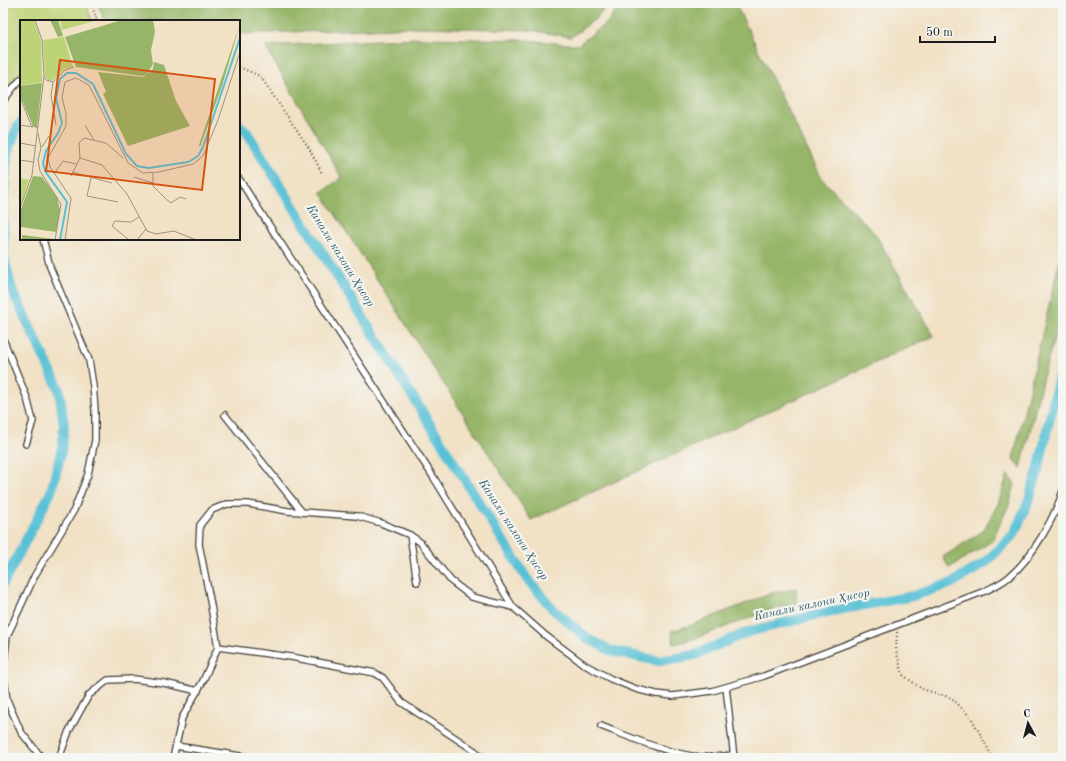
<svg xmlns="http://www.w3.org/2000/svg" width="1066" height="761" font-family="'Old Standard TT',serif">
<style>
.green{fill:#bdd377;stroke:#6c784a}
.forest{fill:#96b568;stroke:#596842}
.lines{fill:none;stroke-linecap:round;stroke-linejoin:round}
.canal{stroke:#59c1d6;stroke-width:10}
.service-casing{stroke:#3c3a35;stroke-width:8}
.path{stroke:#3c3a35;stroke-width:2;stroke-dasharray:1 3;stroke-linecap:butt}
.service{stroke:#fff;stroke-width:5.5}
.labels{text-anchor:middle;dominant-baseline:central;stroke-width:4;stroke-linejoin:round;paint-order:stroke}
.water-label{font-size:12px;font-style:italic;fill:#345e66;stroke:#f6f6f2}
.inset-river{fill:none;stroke:#59c1d6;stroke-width:2}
.inset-road{fill:none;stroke:#9c9281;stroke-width:1}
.view{fill:#d4530e;fill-opacity:0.15;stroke:#d4530e;stroke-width:2}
.inset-edge{fill:none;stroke:#1c1c1c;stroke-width:2}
</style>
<rect width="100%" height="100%" fill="#f6f6f2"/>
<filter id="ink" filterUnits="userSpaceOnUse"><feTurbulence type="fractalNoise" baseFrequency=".025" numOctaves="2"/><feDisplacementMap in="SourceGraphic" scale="8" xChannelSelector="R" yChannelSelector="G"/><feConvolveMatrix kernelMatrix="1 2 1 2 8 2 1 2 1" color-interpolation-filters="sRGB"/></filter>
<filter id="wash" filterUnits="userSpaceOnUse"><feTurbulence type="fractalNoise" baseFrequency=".012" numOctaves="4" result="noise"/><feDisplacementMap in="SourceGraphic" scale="16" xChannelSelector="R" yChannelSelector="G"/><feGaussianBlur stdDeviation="0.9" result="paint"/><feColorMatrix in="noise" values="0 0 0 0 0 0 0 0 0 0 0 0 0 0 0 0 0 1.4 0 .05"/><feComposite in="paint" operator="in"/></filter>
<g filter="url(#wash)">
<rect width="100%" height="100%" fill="#f1e1c5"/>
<path class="green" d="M 3,3 L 86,3 L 92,21 L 21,21 L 21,72 L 9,84 L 3,92 Z"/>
<path class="forest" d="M 97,3 L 609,3 L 597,18 L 571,37 L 529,30 L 418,27 L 239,34 L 239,21 L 105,21 Z
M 621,3 L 735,3 L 822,179 L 876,235 L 934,336 L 531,520 L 321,192 L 342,178 L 265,46 L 417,38 L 526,40 L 578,45 L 608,22 Z
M 1063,246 L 1063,306 L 1042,381 L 1021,468 L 1013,459 Z
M 1008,474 L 1015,484 L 1009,505 L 992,541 L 949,568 L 943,557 L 983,531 L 998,504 Z
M 796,588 L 797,604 L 773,609 L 693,639 L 674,644 L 671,631 L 689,626 L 772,593 Z"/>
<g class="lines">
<path class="canal" d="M 239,125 L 246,131 L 527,579 L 553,609 L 587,638 L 611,651 L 659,661 L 695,655 L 748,632 L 832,611 L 913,596 L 952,583 L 985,563 L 1014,534 L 1029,500 L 1039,467 L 1063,358
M 3,206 L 7,153 L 18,126 L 21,122
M 3,216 L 4,257 L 11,287 L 59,389 L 64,425 L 62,448 L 51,492 L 3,584"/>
</g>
</g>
<g filter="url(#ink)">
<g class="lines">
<g class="service-casing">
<path id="service" d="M 3,101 L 13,88 L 21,79
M 239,179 L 434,478 L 513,607 L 546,636 L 585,665 L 611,679 L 636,689 L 656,694 L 673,696 L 712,691 L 764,676 L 985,591 C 993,587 1002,583 1009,577 C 1032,558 1054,519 1063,491
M 3,339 L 27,398 L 33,421 L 26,444
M 225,415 L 302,512
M 410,535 L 417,582
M 218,647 L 210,600 L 199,544 L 200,525 L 212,510 L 227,504 L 248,504 L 288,511 L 357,516 L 381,523 L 410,535 L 420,542 L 451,581 L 472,597 L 513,607
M 3,671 L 7,636 L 35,575 L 74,510 L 88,474 L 95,440 L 95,410 L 93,386 L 89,360 L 50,267 L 43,239
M 3,671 L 7,700 L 21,732 L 42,758
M 726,687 L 734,758
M 601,726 C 632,738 666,753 699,757 C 710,758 722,756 734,755
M 176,746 L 253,758
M 59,758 L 69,731 L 89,695 L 108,680 L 134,679 L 164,683 L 198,691
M 173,758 L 182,718 L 203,681 L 218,647 L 291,657 L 375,673 L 383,678 L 401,702 L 475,751 L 482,758"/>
</g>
<path class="path" d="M 91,3 L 97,21
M 239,67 L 260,76 L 309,148 L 322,173
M 897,632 L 896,651 L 903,675 L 922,689 L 952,698 L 972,719 L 993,758"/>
<use href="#service" class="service"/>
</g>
</g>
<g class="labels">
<g class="water-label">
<text transform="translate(340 256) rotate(58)">Канали калони Ҳисор</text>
<text transform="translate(513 530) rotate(57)">Канали калони Ҳисор</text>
<text transform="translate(812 605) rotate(-12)">Канали калони Ҳисор</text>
</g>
</g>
<g transform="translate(20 20)">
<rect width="220" height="220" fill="#f1e1c5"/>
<path d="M 0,0 L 14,0 L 21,20 L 22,62 L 0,66 ZM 40,0 L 78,0 L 42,10 ZM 44,17 L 53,47 L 44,49 L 32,61 L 28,60 L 25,56 L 23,20 ZM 0,158 L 9,160 L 0,186 Z" fill="#bdd377"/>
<path d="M 30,0 L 38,0 L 43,16 L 38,17 ZM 102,0 L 133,0 L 135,12 L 131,30 L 133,44 L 127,54 L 122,56 L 56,47 L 45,17 ZM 220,4 L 202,66 L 180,127 L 179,125 ZM 134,42 L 144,45 L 156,81 L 170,106 L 108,126 L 83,74 L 86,72 L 78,52 L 123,57 L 133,49 ZM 22,63 L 17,107 L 13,106 L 0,75 L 0,66 ZM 13,156 L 22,157 L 37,177 L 40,190 L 36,212 L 1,207 L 0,220 L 0,192 ZM 2,215 L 34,219 L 2,220 Z" fill="#96b568"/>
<path class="inset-river" d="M 40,220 L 47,182 L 25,151 L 23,143 L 26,131 L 38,113 L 42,103 L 36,78 L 40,59 L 47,53 L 56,53 L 73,64 L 106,134 L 117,146 L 129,148 L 168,142 L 178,136 L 183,127 L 220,18"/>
<path class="inset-road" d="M 24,57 L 26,60 L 33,62 L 45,50 L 54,47M 33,62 L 31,75 L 36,105M 0,77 L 11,105 L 18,108M 0,105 L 13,107M 65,105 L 74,120M 18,113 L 21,128 L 18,140 L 20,151 L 41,184 L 35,220M 0,123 L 16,126M 22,127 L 29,116M 60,138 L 59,123 L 64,118 L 86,123 L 103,138M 0,140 L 13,142M 52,152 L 92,163M 133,153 L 133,166 L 146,179 L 151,183 L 160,177 L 166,179M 34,154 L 43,141 L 56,144M 51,156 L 60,138 L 82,145 L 107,174 L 127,211 L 136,214 L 154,211 L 176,220M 114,157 L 133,163M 71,158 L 67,176 L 98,182M 0,188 L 12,155 L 24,56 L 22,20 L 15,0M 45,220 L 51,178 L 30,147 L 28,138 L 46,106 L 46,94 L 42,77 L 45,62 L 56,58 L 69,65 L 108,143 L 123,153 L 139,152 L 173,144 L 183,136 L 198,100 L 220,32M 109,220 L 92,206 L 95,201 L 111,202 L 119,197M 117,220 L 126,209"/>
<path class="view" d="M 40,40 L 195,59 L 182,170 L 26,151 Z"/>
<rect width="220" height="220" class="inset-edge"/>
</g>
<rect width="1066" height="761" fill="none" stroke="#f6f6f2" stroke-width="16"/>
<g transform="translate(1028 723) rotate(353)" stroke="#f6f6f2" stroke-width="3" paint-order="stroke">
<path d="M0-3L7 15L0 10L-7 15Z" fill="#1c1c1c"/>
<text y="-6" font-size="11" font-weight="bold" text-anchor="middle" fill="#1c1c1c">С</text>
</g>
<path d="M920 36v6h75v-6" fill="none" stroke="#1c1c1c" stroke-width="2"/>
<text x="926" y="36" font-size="12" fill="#1c1c1c" stroke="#f6f6f2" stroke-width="3" paint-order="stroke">50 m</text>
</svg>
